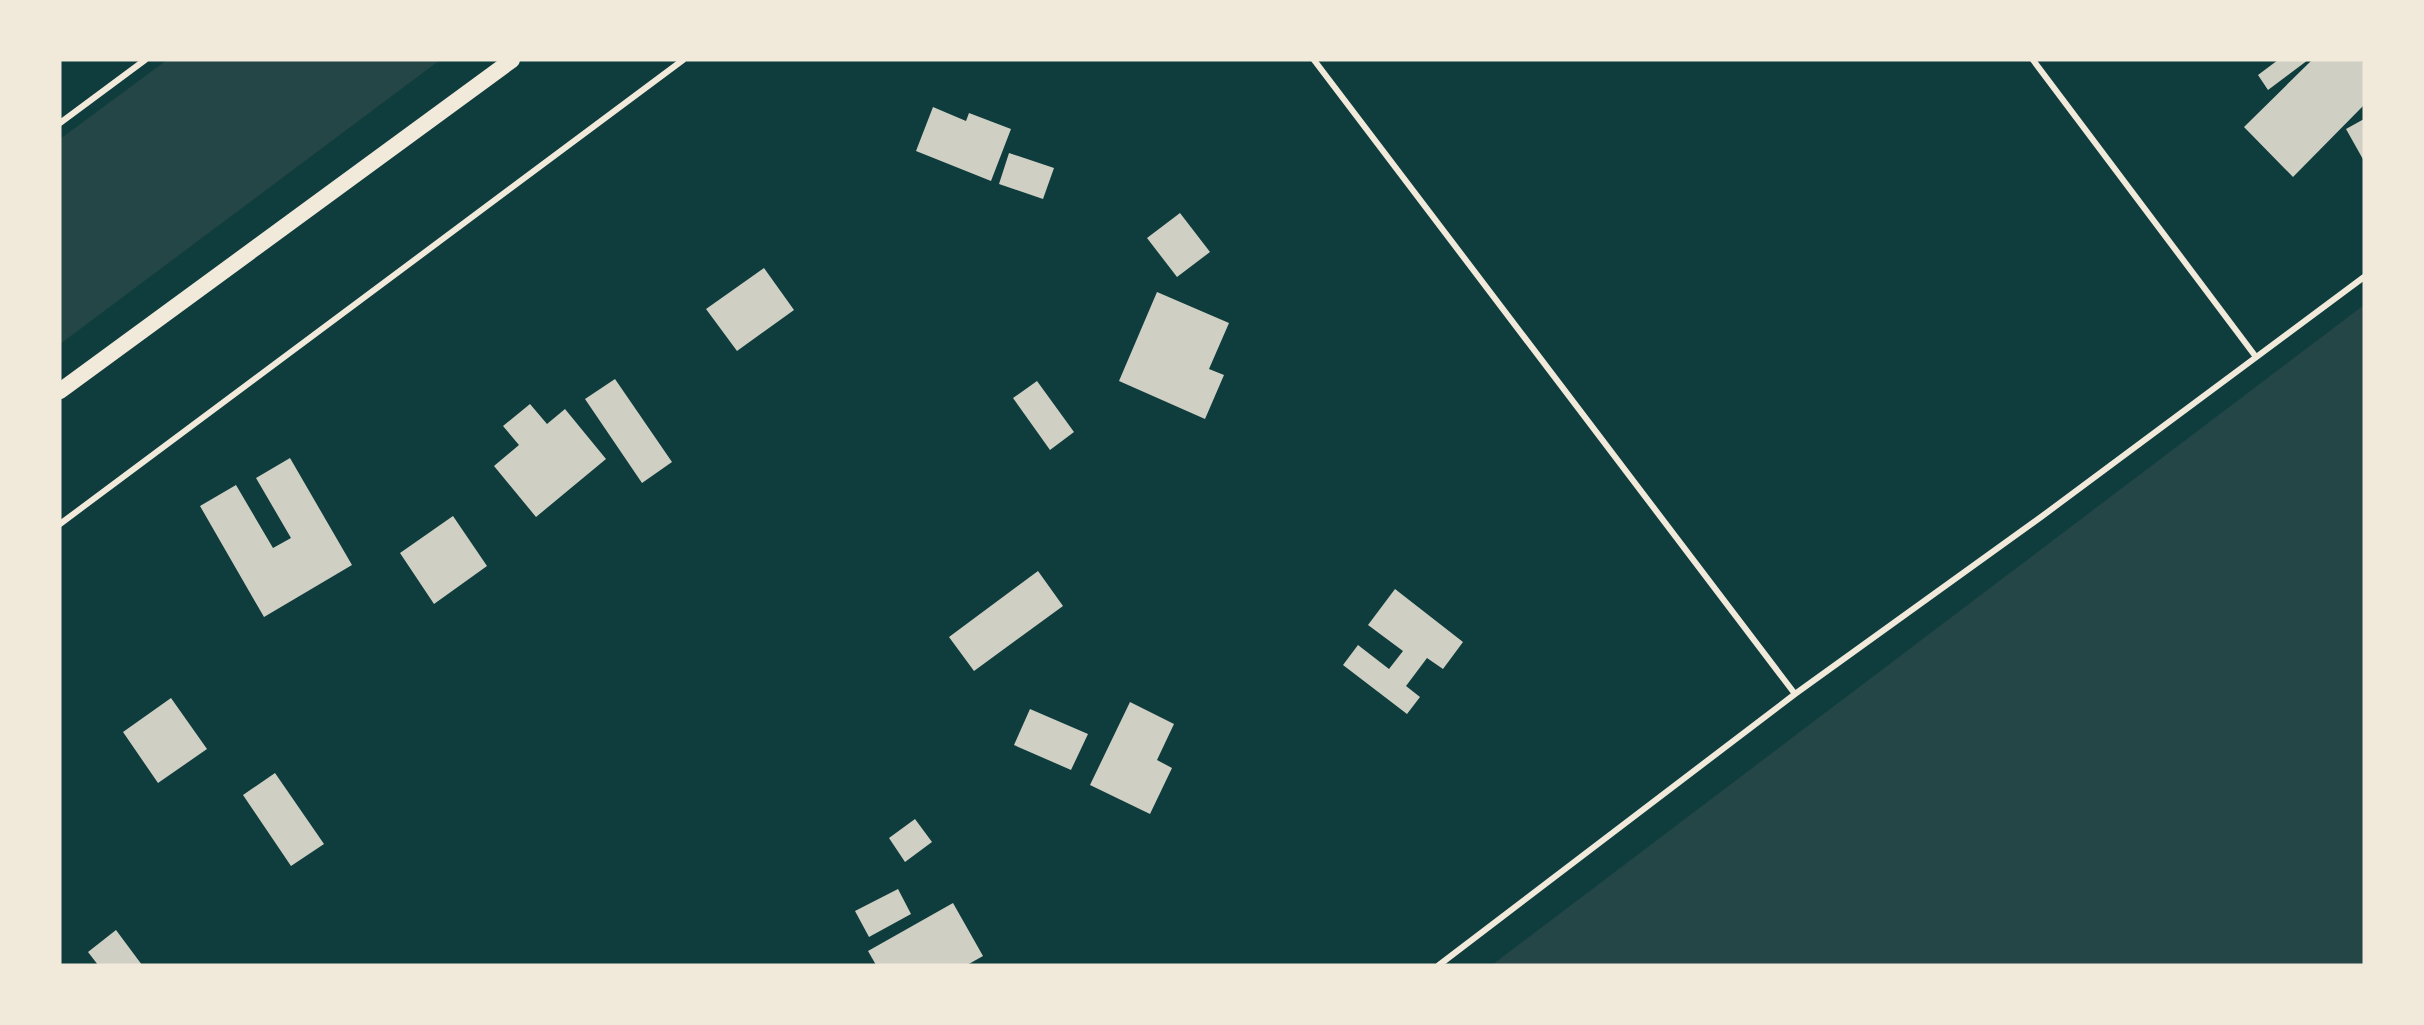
<svg xmlns="http://www.w3.org/2000/svg" width="2424" height="1025" font-family="Figtree,sans-serif">
<style>
.green{fill:#244646}
.building{fill:#cfcfc3}
.lines{fill:none;stroke-linecap:round;stroke-linejoin:round}
.minor{stroke:#f1e9da;stroke-width:6}
.trunk{stroke:#f1e9da;stroke-width:16}
</style>
<rect width="100%" height="100%" fill="#0f3d3e"/>
<path class="green" d="M 167,60 L 440,60 L 60,344 L 60,139 Z
M 2364,305 L 2364,965 L 1492,965 Z"/>
<path class="building" d="M 2278,60 L 2308,60 L 2268,90 L 2258,75 Z
M 2312,60 L 2364,60 L 2364,105 L 2293,177 L 2244,127 Z
M 933,107 L 966,121 L 969,113 L 1011,129 L 991,181 L 916,151 Z
M 2364,119 L 2364,161 L 2346,129 Z
M 1009,153 L 1054,168 L 1043,199 L 999,184 Z
M 1180,213 L 1210,252 L 1177,277 L 1147,238 Z
M 764,268 L 794,310 L 737,351 L 706,309 Z
M 1157,292 L 1229,323 L 1209,369 L 1224,375 L 1205,419 L 1119,381 Z
M 615,379 L 672,462 L 642,483 L 585,399 Z
M 1037,381 L 1074,432 L 1050,450 L 1013,398 Z
M 530,404 L 547,424 L 565,409 L 606,459 L 536,517 L 494,466 L 519,445 L 503,426 Z
M 290,458 L 352,565 L 264,617 L 200,506 L 236,485 L 273,548 L 291,538 L 256,478 Z
M 453,516 L 487,566 L 434,604 L 400,553 Z
M 1038,571 L 1063,606 L 974,671 L 949,637 Z
M 1395,589 L 1463,642 L 1443,669 L 1427,658 L 1406,686 L 1420,697 L 1407,714 L 1343,665 L 1358,645 L 1389,669 L 1403,651 L 1368,625 Z
M 171,698 L 207,749 L 158,783 L 123,732 Z
M 1130,702 L 1174,724 L 1157,760 L 1172,768 L 1150,814 L 1090,785 Z
M 1030,709 L 1088,734 L 1071,770 L 1014,745 Z
M 275,773 L 324,844 L 291,866 L 243,795 Z
M 915,819 L 932,842 L 905,862 L 889,838 Z
M 898,889 L 911,914 L 869,937 L 855,911 Z
M 953,903 L 983,956 L 967,965 L 876,965 L 868,951 Z
M 116,930 L 142,965 L 98,965 L 88,952 Z"/>
<g class="lines">
<path class="minor" d="M 1314,60 L 1795,694
M 2033,60 L 2256,357
M 60,123 L 145,60
M 60,524 L 683,60
M 1439,965 L 1795,694 L 2041,517 L 2364,277"/>
<path class="trunk" d="M 60,391 L 512,60"/>
</g>
<rect width="2424" height="1025" fill="none" stroke="#f1e9da" stroke-width="123"/>
</svg>
